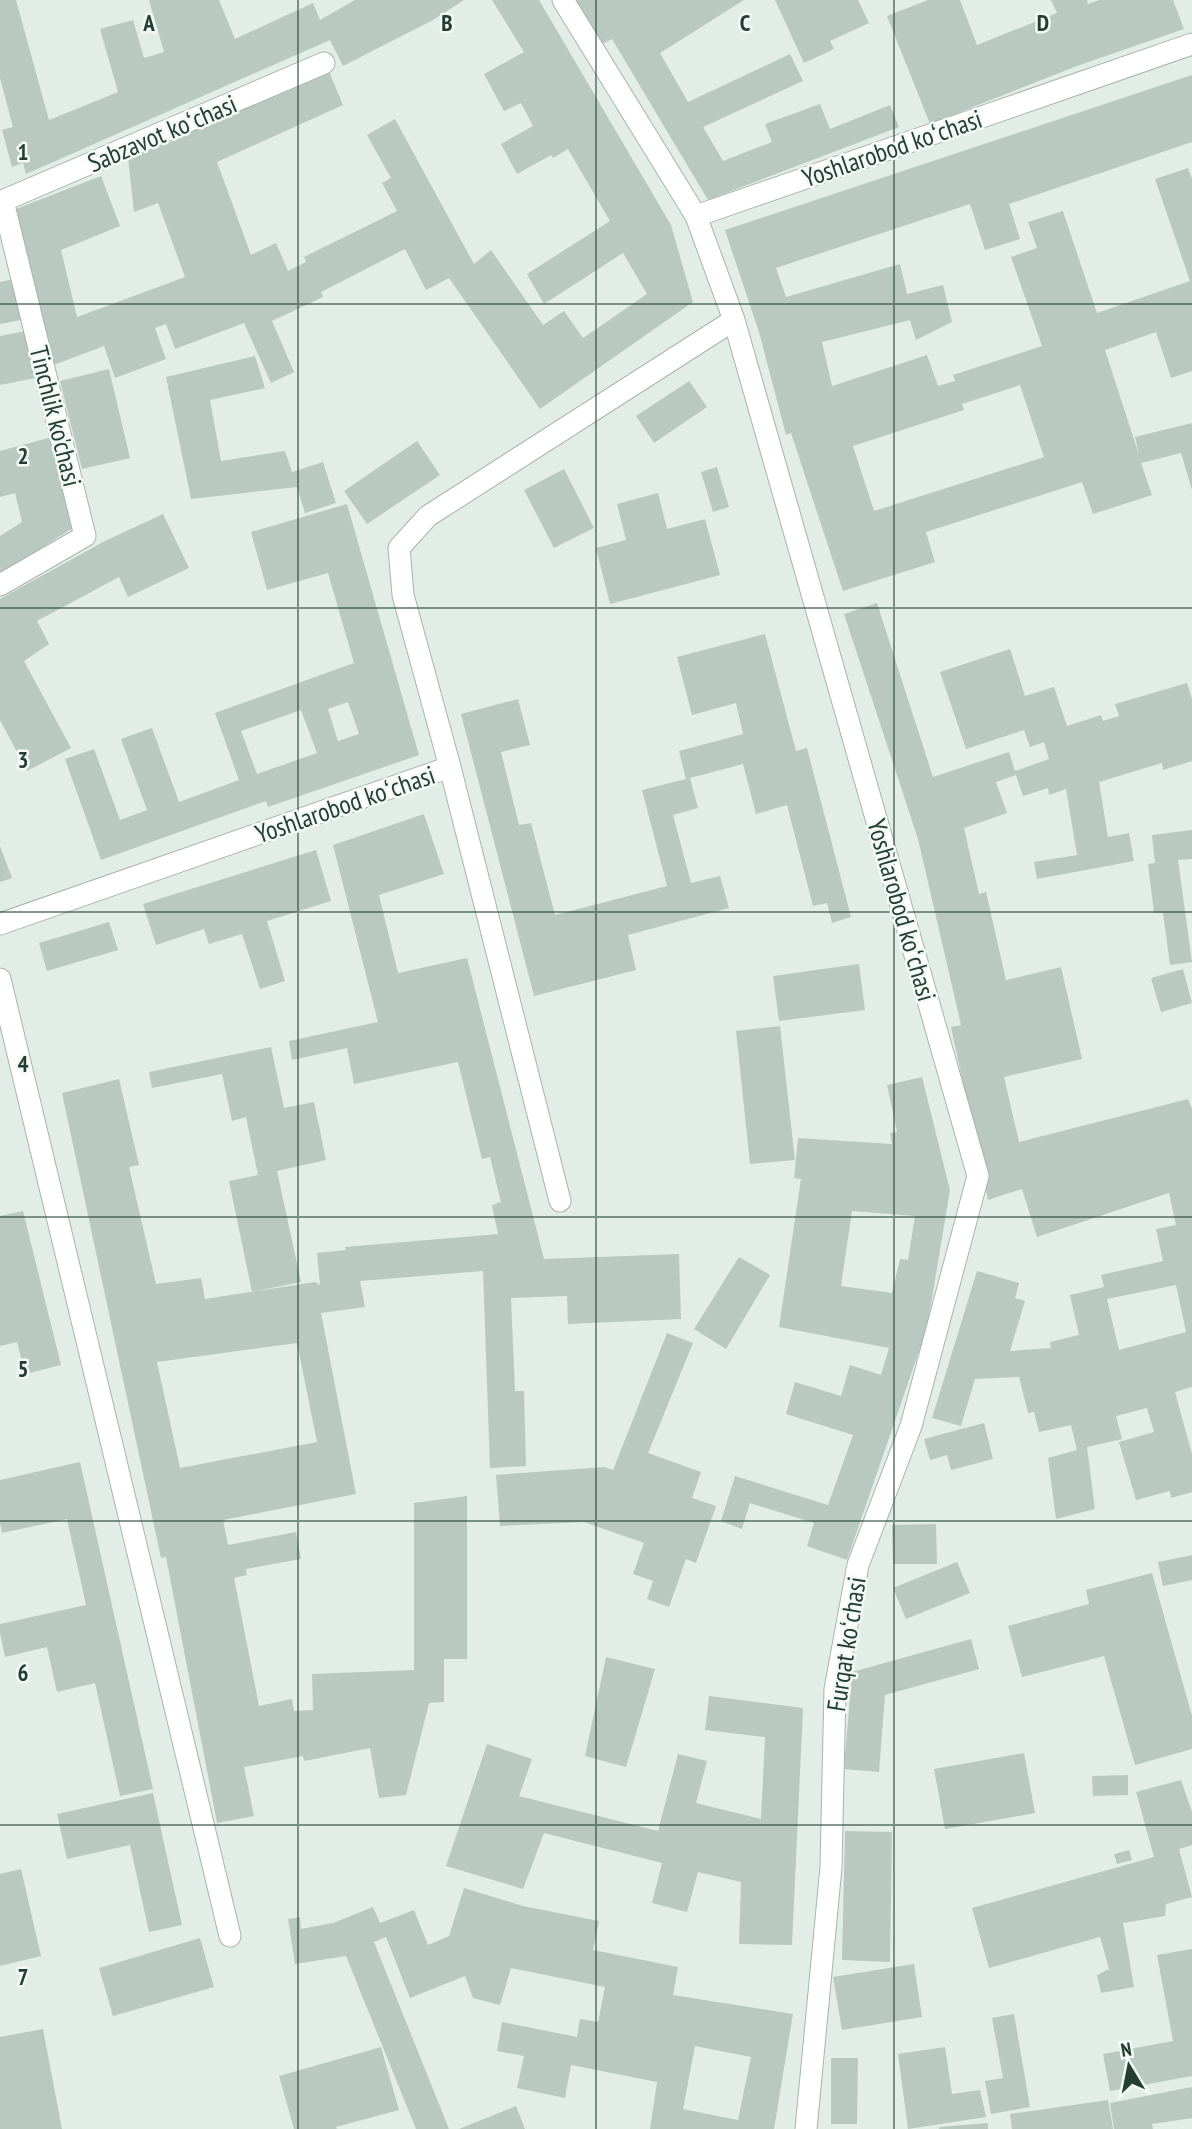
<svg xmlns="http://www.w3.org/2000/svg" width="1192" height="2129" font-family="'PT Sans Narrow',sans-serif">
<style>
.building{fill:#b9c8c0;fill-rule:evenodd}
.lines{fill:none;stroke-linecap:round;stroke-linejoin:round}
.minor-casing{stroke:#a6b5ae;stroke-width:23}
.minor{stroke:#fff;stroke-width:21}
.grid{fill:none;stroke:#233f34;stroke-width:2;stroke-opacity:0.55}
.labels{text-anchor:middle;dominant-baseline:central;stroke-width:5;stroke-linejoin:round;paint-order:stroke}
.street-label{font-size:26px;fill:#233f34;stroke:#f4f9f6}
.grid-label{font-size:23px;text-anchor:middle;font-weight:bold;fill:#233f34;stroke:#f4f9f6;stroke-width:5;stroke-linejoin:round;paint-order:stroke}
</style>
<rect width="100%" height="100%" fill="#e3ede8"/>
<path class="building" d="M 0,0 L 16,0 L 49,120 L 118,92 L 100,29 L 133,20 L 144,58 L 164,52 L 149,0 L 219,0 L 235,39 L 313,3 L 320,20 L 355,0 L 464,0 L 433,20 L 343,66 L 330,40 L 26,174 L 23,163 L 12,167 L 2,130 L 13,127 L 0,78 Z
M 492,0 L 539,0 L 671,225 L 693,302 L 540,409 L 449,278 L 426,290 L 405,249 L 321,292 L 323,297 L 272,321 L 294,372 L 271,383 L 244,323 L 175,349 L 166,324 L 155,328 L 166,359 L 115,378 L 104,346 L 51,366 L 8,212 L 101,176 L 120,226 L 61,250 L 77,317 L 185,277 L 158,203 L 134,212 L 128,158 L 176,140 L 175,136 L 328,69 L 343,105 L 217,162 L 251,255 L 276,243 L 288,271 L 306,262 L 304,257 L 397,211 L 382,183 L 391,178 L 367,135 L 395,119 L 474,264 L 491,250 L 543,325 L 564,311 L 583,338 L 647,294 L 623,253 L 544,304 L 527,274 L 610,221 L 568,149 L 553,158 L 551,155 L 517,174 L 501,144 L 533,126 L 521,103 L 504,111 L 484,74 L 524,52 Z
M 573,0 L 744,0 L 660,53 L 688,102 L 790,54 L 803,81 L 703,127 L 723,161 L 772,142 L 765,124 L 820,104 L 830,129 L 890,105 L 899,127 L 708,200 L 612,39 L 599,46 Z
M 775,0 L 858,0 L 869,23 L 830,41 L 834,49 L 804,63 Z
M 928,0 L 960,0 L 977,45 L 1057,13 L 1051,0 L 1087,0 L 1088,4 L 1099,0 L 1173,0 L 1184,29 L 1077,66 L 930,124 L 887,16 Z
M 1192,75 L 1192,142 L 1009,204 L 1020,239 L 985,250 L 970,204 L 776,268 L 786,297 L 900,264 L 907,294 L 943,285 L 952,322 L 916,340 L 910,320 L 822,342 L 832,386 L 927,355 L 938,386 L 955,381 L 953,375 L 1042,346 L 1011,257 L 1037,248 L 1028,222 L 1063,211 L 1097,313 L 1190,281 L 1155,179 L 1188,168 L 1192,179 L 1192,371 L 1171,378 L 1156,332 L 1105,350 L 1139,455 L 1135,437 L 1192,423 L 1192,490 L 1181,453 L 1141,463 L 1152,495 L 1093,514 L 1082,482 L 926,532 L 935,562 L 843,591 L 791,433 L 786,435 L 759,332 L 725,230 ZM 1020,385 L 1044,457 L 874,511 L 853,446 L 964,410 L 962,404 Z
M 18,278 L 26,319 L 0,324 L 0,282 Z
M 30,330 L 40,377 L 0,385 L 0,336 Z
M 255,356 L 265,388 L 210,400 L 221,461 L 285,451 L 292,472 L 323,462 L 336,503 L 305,513 L 297,487 L 191,499 L 166,377 Z
M 109,369 L 130,458 L 82,469 L 60,381 Z
M 689,381 L 707,407 L 654,443 L 636,416 Z
M 52,437 L 76,526 L 0,574 L 0,536 L 22,522 L 15,493 L 0,497 L 0,451 Z
M 417,441 L 440,475 L 367,524 L 344,491 Z
M 717,467 L 729,507 L 713,512 L 701,472 Z
M 564,469 L 594,528 L 554,548 L 524,490 Z
M 658,493 L 667,529 L 705,519 L 720,575 L 610,604 L 596,548 L 626,540 L 617,504 Z
M 347,504 L 419,755 L 268,807 L 266,801 L 101,860 L 65,759 L 94,749 L 120,820 L 147,810 L 121,739 L 152,728 L 179,802 L 239,780 L 215,713 L 354,663 L 328,573 L 267,590 L 251,532 ZM 348,702 L 359,734 L 338,741 L 328,709 ZM 301,710 L 317,753 L 257,774 L 241,731 Z
M 163,514 L 189,568 L 128,597 L 119,577 L 37,621 L 49,644 L 24,661 L 71,748 L 27,771 L 0,720 L 0,599 L 103,542 Z
M 877,603 L 933,777 L 1009,752 L 1015,771 L 1049,759 L 1044,742 L 1030,747 L 1024,730 L 966,749 L 940,672 L 1010,649 L 1025,696 L 1054,687 L 1067,726 L 1101,715 L 1103,721 L 1119,716 L 1115,704 L 1187,683 L 1192,699 L 1192,761 L 1163,770 L 1162,763 L 1099,782 L 1108,837 L 1129,833 L 1134,861 L 1037,879 L 1034,862 L 1077,855 L 1066,789 L 1049,795 L 1048,788 L 1023,796 L 1016,775 L 996,782 L 1007,813 L 964,828 L 979,894 L 986,892 L 1006,980 L 1061,967 L 1082,1059 L 1004,1077 L 1019,1142 L 1188,1099 L 1192,1109 L 1192,1387 L 1175,1392 L 1192,1454 L 1192,1492 L 1171,1498 L 1170,1491 L 1136,1500 L 1119,1442 L 1154,1432 L 1147,1408 L 1116,1416 L 1122,1439 L 1087,1447 L 1095,1509 L 1056,1519 L 1048,1458 L 1077,1450 L 1071,1425 L 1039,1432 L 1034,1412 L 1028,1413 L 1019,1377 L 975,1379 L 961,1426 L 932,1418 L 977,1271 L 1019,1283 L 1015,1298 L 1025,1301 L 1010,1351 L 1051,1348 L 1050,1342 L 1079,1335 L 1070,1295 L 1104,1287 L 1101,1275 L 1163,1261 L 1156,1229 L 1176,1225 L 1169,1193 L 1037,1237 L 1022,1189 L 988,1200 L 951,1027 L 961,1025 L 918,839 L 844,614 ZM 1176,1285 L 1186,1332 L 1119,1350 L 1107,1299 Z
M 765,634 L 796,751 L 807,748 L 851,917 L 832,923 L 827,903 L 813,906 L 787,805 L 756,814 L 743,764 L 690,778 L 698,808 L 673,815 L 691,883 L 720,876 L 729,908 L 628,935 L 636,970 L 534,996 L 461,714 L 518,699 L 530,745 L 501,752 L 519,825 L 531,823 L 555,915 L 667,886 L 642,790 L 686,779 L 679,751 L 743,734 L 736,703 L 692,715 L 677,657 Z
M 424,814 L 444,874 L 379,895 L 398,973 L 467,958 L 544,1259 L 679,1254 L 681,1319 L 568,1324 L 567,1296 L 511,1298 L 515,1391 L 524,1391 L 526,1466 L 490,1468 L 483,1271 L 360,1281 L 365,1307 L 321,1313 L 356,1494 L 223,1520 L 228,1545 L 296,1532 L 301,1559 L 246,1569 L 247,1575 L 234,1578 L 259,1706 L 292,1699 L 294,1711 L 313,1710 L 312,1674 L 414,1670 L 414,1503 L 467,1496 L 467,1659 L 444,1659 L 444,1702 L 429,1703 L 406,1795 L 379,1798 L 370,1748 L 304,1761 L 303,1756 L 244,1767 L 254,1816 L 217,1823 L 166,1557 L 161,1558 L 62,1093 L 119,1079 L 139,1165 L 129,1167 L 156,1284 L 201,1278 L 205,1299 L 315,1282 L 320,1285 L 317,1253 L 346,1250 L 345,1247 L 498,1234 L 492,1205 L 501,1202 L 490,1157 L 482,1159 L 458,1062 L 354,1084 L 347,1048 L 292,1060 L 289,1041 L 378,1022 L 333,845 ZM 297,1343 L 317,1442 L 180,1468 L 157,1362 Z
M 1192,830 L 1192,859 L 1178,860 L 1192,962 L 1170,965 L 1163,913 L 1154,913 L 1148,864 L 1155,863 L 1152,835 Z
M 0,846 L 12,878 L 0,882 Z
M 316,850 L 331,901 L 267,921 L 285,981 L 260,989 L 242,934 L 209,944 L 204,929 L 156,945 L 143,904 Z
M 109,922 L 118,950 L 47,971 L 39,943 Z
M 859,964 L 865,1010 L 779,1021 L 773,976 Z
M 1183,969 L 1192,1003 L 1161,1012 L 1151,978 Z
M 780,1026 L 795,1160 L 750,1164 L 736,1031 Z
M 271,1047 L 284,1108 L 314,1102 L 326,1160 L 277,1171 L 301,1282 L 252,1292 L 229,1181 L 258,1175 L 246,1117 L 232,1121 L 222,1074 L 152,1088 L 149,1072 Z
M 922,1077 L 950,1190 L 927,1328 L 847,1560 L 807,1546 L 814,1523 L 750,1503 L 742,1529 L 721,1521 L 735,1476 L 828,1505 L 853,1435 L 786,1414 L 795,1382 L 841,1396 L 850,1365 L 881,1375 L 889,1348 L 779,1327 L 801,1179 L 794,1178 L 798,1138 L 892,1144 L 890,1133 L 897,1132 L 887,1085 ZM 852,1211 L 915,1216 L 908,1260 L 900,1259 L 892,1293 L 841,1286 Z
M 23,1211 L 61,1365 L 25,1374 L 17,1342 L 0,1346 L 0,1216 Z
M 739,1257 L 770,1275 L 726,1349 L 694,1329 Z
M 667,1333 L 693,1343 L 648,1453 L 701,1472 L 692,1498 L 716,1506 L 696,1563 L 686,1559 L 669,1607 L 647,1599 L 653,1581 L 633,1574 L 644,1543 L 584,1522 L 500,1526 L 496,1475 L 604,1467 L 613,1470 Z
M 984,1423 L 993,1459 L 951,1470 L 947,1455 L 930,1460 L 924,1439 Z
M 80,1462 L 153,1789 L 120,1796 L 95,1683 L 57,1692 L 47,1647 L 5,1657 L 0,1633 L 0,1624 L 86,1605 L 67,1519 L 2,1533 L 0,1522 L 0,1480 Z
M 936,1524 L 937,1564 L 893,1564 L 892,1525 Z
M 1192,1555 L 1192,1580 L 1163,1586 L 1158,1562 Z
M 957,1562 L 970,1593 L 906,1619 L 893,1588 Z
M 1152,1573 L 1192,1716 L 1192,1749 L 1135,1765 L 1104,1656 L 1022,1677 L 1008,1626 L 1089,1604 L 1086,1590 Z
M 971,1639 L 979,1669 L 885,1695 L 879,1772 L 844,1769 L 852,1672 Z
M 606,1657 L 655,1669 L 626,1767 L 585,1756 Z
M 709,1696 L 803,1708 L 792,1945 L 739,1944 L 741,1882 L 698,1872 L 687,1912 L 652,1903 L 662,1863 L 544,1833 L 523,1889 L 446,1866 L 487,1744 L 532,1759 L 519,1796 L 658,1831 L 678,1754 L 707,1761 L 696,1803 L 761,1819 L 765,1737 L 705,1730 Z
M 1024,1753 L 1035,1813 L 945,1829 L 934,1769 Z
M 1128,1775 L 1128,1795 L 1093,1796 L 1092,1776 Z
M 1181,1780 L 1192,1812 L 1192,1845 L 1179,1849 L 1192,1897 L 1166,1904 L 1165,1916 L 1123,1923 L 1134,1987 L 1101,1993 L 1097,1975 L 1109,1969 L 1100,1937 L 989,1968 L 972,1908 L 1154,1857 L 1136,1792 Z
M 153,1793 L 182,1925 L 149,1932 L 130,1845 L 67,1859 L 57,1814 Z
M 845,1831 L 892,1832 L 890,1962 L 842,1960 Z
M 1129,1850 L 1132,1860 L 1117,1864 L 1114,1854 Z
M 21,1869 L 41,1956 L 0,1966 L 0,1874 Z
M 464,1888 L 523,1906 L 599,1921 L 593,1950 L 678,1967 L 673,1995 L 793,2014 L 774,2129 L 650,2129 L 657,2082 L 571,2065 L 565,2098 L 517,2088 L 524,2056 L 497,2051 L 502,2022 L 577,2037 L 580,2019 L 598,2022 L 605,1987 L 511,1968 L 500,2005 L 473,1998 L 465,1976 L 410,1998 L 386,1937 L 374,1942 L 449,2129 L 416,2129 L 346,1956 L 295,1964 L 288,1919 L 300,1917 L 301,1929 L 333,1923 L 373,1907 L 380,1923 L 414,1910 L 428,1945 L 449,1936 ZM 695,2046 L 751,2057 L 738,2120 L 683,2109 Z
M 200,1938 L 214,1987 L 113,2016 L 99,1968 Z
M 1192,1949 L 1192,2076 L 1110,2091 L 1103,2054 L 1173,2041 L 1157,1955 Z
M 914,1964 L 922,2017 L 842,2030 L 833,1977 Z
M 1014,2014 L 1030,2107 L 991,2114 L 985,2081 L 1003,2078 L 992,2018 Z
M 43,2029 L 62,2129 L 0,2129 L 0,2037 Z
M 381,2047 L 399,2110 L 336,2127 L 337,2129 L 294,2129 L 279,2076 Z
M 945,2047 L 952,2094 L 980,2090 L 986,2117 L 908,2129 L 898,2054 Z
M 831,2058 L 858,2058 L 857,2124 L 831,2124 Z
M 1192,2087 L 1192,2118 L 1152,2124 L 1153,2129 L 1114,2129 L 1110,2103 Z
M 1108,2100 L 1113,2129 L 1012,2129 L 1010,2114 Z
M 516,2106 L 525,2129 L 459,2129 Z
M 988,2123 L 988,2129 L 939,2129 L 939,2127 Z"/>
<g class="lines">
<g class="minor-casing">
<path id="minor" d="M 563,0 L 696,216
M 0,202 L 324,63
M 0,585 L 85,536 L 3,201
M 450,767 L 560,1201
M 0,924 L 450,767 L 403,595 L 399,548 L 428,516 L 734,320
M 0,979 L 230,1936
M 806,2129 L 831,1867 L 835,1689 L 858,1565 L 911,1426 L 978,1176 L 734,320 L 696,216 L 1192,44"/>
</g>
<use href="#minor" class="minor"/>
</g>
<path class="grid" d="M 298,0 L 298,2129M 596,0 L 596,2129M 894,0 L 894,2129M 0,304 L 1192,304M 0,608 L 1192,608M 0,912 L 1192,912M 0,1217 L 1192,1217M 0,1521 L 1192,1521M 0,1825 L 1192,1825"/>
<g class="labels">
<g class="street-label">
<text transform="translate(162 133) rotate(-23)">Sabzavot koʻchasi</text>
<text transform="translate(892 148) rotate(-19)">Yoshlarobod koʻchasi</text>
<text transform="translate(56 416) rotate(76)">Tinchlik ko'chasi</text>
<text transform="translate(345 804) rotate(-19)">Yoshlarobod koʻchasi</text>
<text transform="translate(902 910) rotate(74)">Yoshlarobod koʻchasi</text>
<text transform="translate(846 1644) rotate(-81)">Furqat koʻchasi</text>
</g>
</g>
<g class="grid-label">
<text x="149" y="31">A</text>
<text x="447" y="31">B</text>
<text x="745" y="31">C</text>
<text x="1043" y="31">D</text>
<text x="23" y="160">1</text>
<text x="23" y="464">2</text>
<text x="23" y="768">3</text>
<text x="23" y="1072">4</text>
<text x="23" y="1377">5</text>
<text x="23" y="1681">6</text>
<text x="23" y="1985">7</text>
</g>
<g transform="translate(1129 2066) rotate(350)" stroke="#f4f9f6" stroke-width="5" paint-order="stroke">
<path d="M0-5L12 26L0 18L-12 26Z" fill="#233f34"/>
<text y="-10" font-size="19" font-weight="bold" text-anchor="middle" fill="#233f34">N</text>
</g>
</svg>
